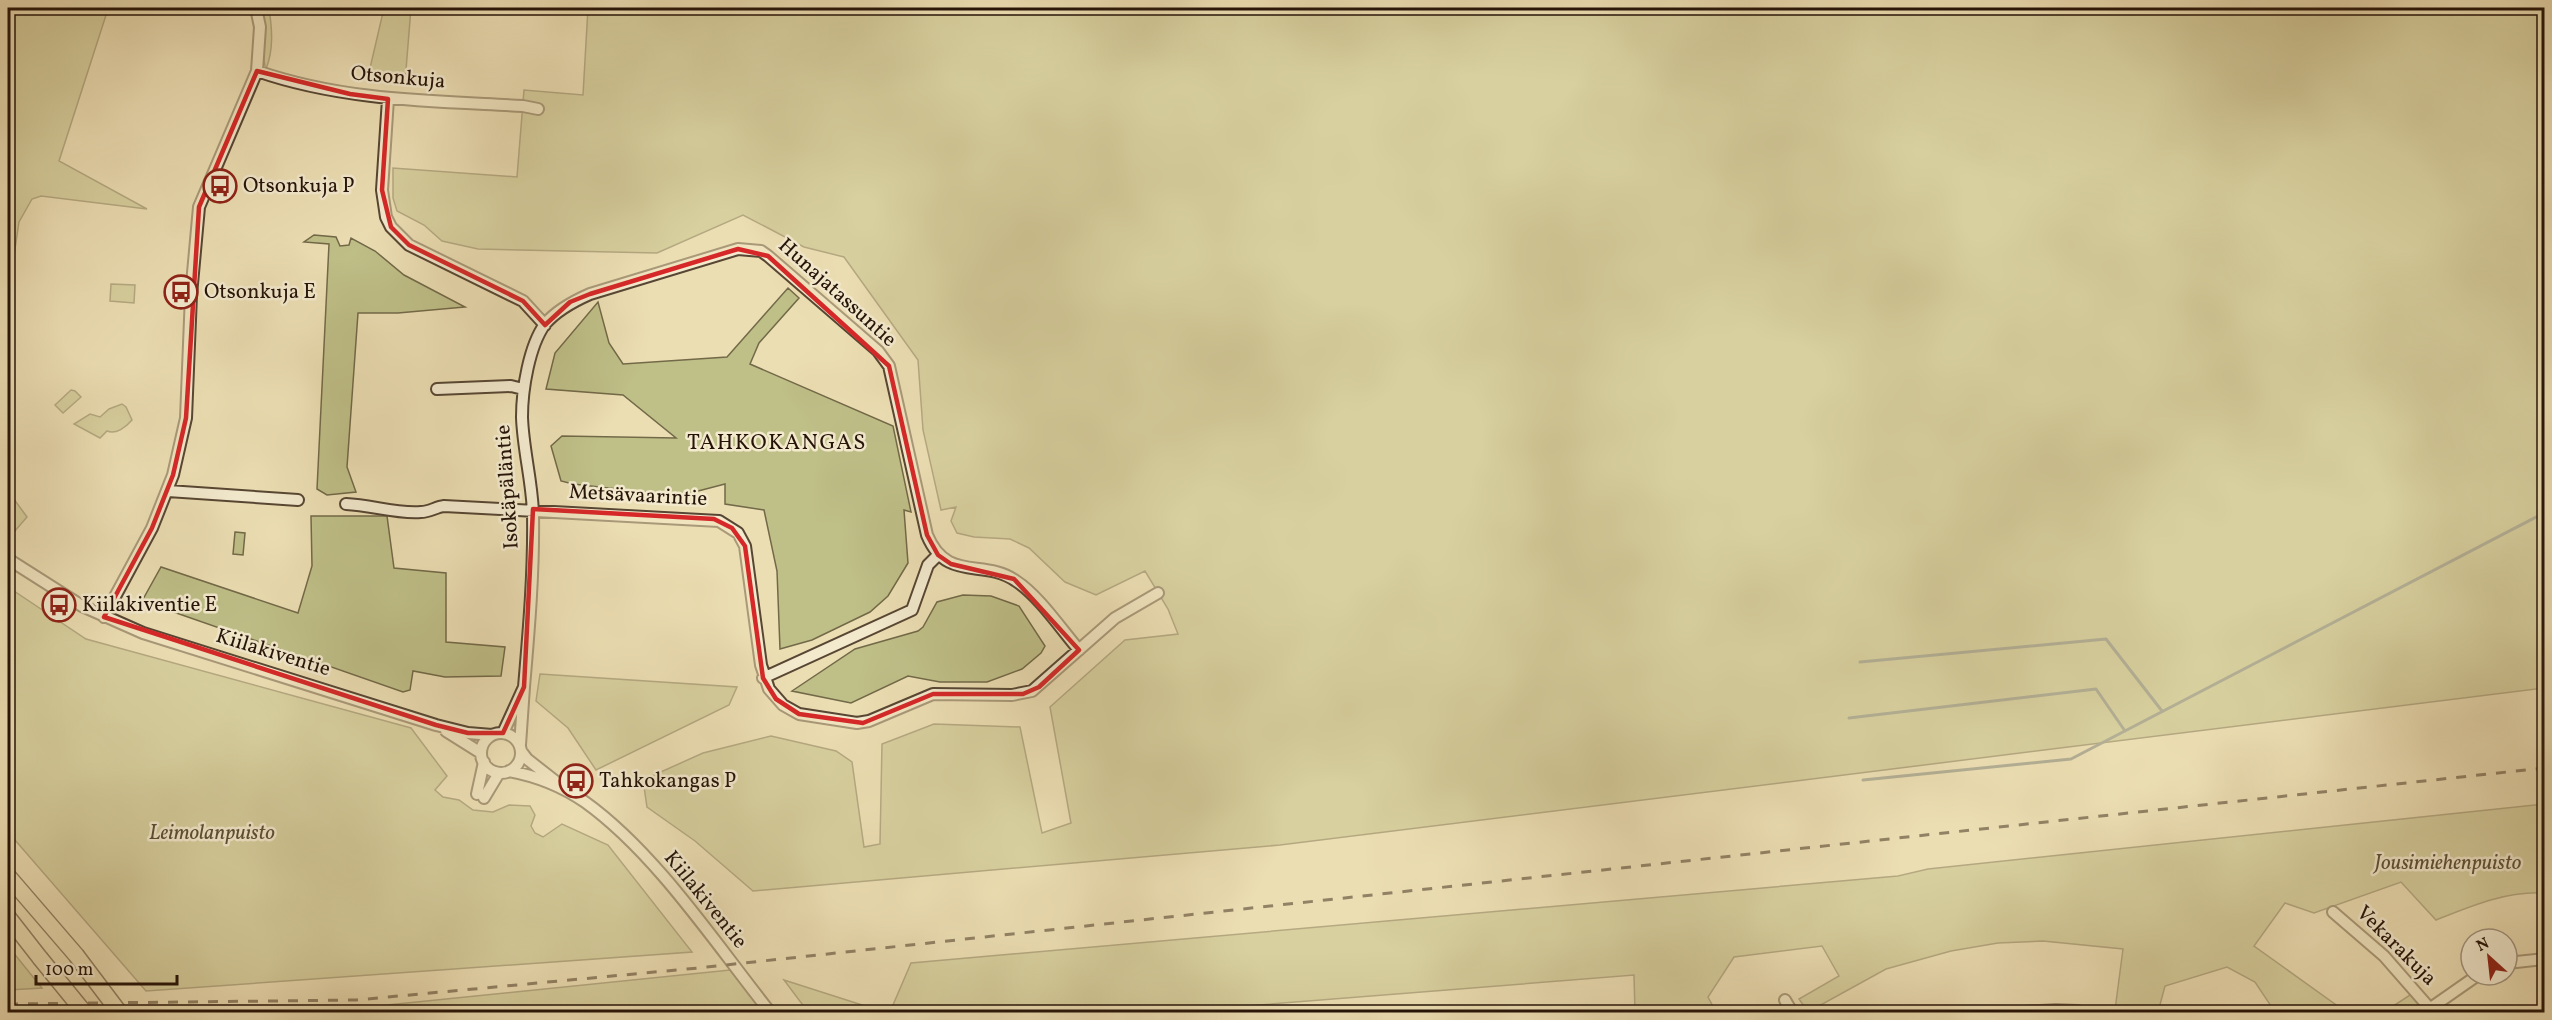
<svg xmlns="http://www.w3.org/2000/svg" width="2552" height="1020" font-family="Vollkorn,serif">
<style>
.green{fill:#bfbf88;stroke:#726948;stroke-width:1.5}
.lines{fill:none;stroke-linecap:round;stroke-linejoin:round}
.stream{stroke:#6e7772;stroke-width:3}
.minor-casing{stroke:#574633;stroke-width:14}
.highway-casing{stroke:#251308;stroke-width:18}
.minor{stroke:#f3eace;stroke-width:10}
.highway{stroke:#ecdeb3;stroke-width:15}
.rail{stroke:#251308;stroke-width:3;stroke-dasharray:10 10;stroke-linecap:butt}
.highway-bridge-casing{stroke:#251308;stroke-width:18;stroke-linecap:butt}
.highway-bridge{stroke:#ecdeb3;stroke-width:15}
.marked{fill:none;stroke:#d62828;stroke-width:4.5;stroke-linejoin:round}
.labels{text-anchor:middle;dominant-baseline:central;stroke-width:5;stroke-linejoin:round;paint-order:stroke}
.street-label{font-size:21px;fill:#251308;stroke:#f3eace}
.poi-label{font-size:21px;fill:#251308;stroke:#f3eace;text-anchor:start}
.park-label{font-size:21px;font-style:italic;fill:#5b4f35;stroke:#f3eace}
.neighbourhood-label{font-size:22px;letter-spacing:1.5px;fill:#251308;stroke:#f3eace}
</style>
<rect width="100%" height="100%" fill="#ecdeb3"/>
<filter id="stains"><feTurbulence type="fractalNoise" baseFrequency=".00333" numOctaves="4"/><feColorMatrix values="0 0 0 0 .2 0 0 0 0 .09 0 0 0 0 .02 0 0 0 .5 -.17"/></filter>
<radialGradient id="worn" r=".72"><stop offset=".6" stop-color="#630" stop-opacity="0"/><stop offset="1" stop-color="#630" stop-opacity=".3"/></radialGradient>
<path class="green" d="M 8,8 L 113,8 L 107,12 L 59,161 L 147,209 L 41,196 L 32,199 L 19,222 L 13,262 L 8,274 Z
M 262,8 L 269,8 C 272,28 274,49 266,69 C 262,63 263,20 262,8 Z
M 384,8 L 411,8 L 405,82 L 367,81 Z
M 588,8 L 2544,8 L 2544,688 L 1280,845 L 753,891 L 695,841 L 647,807 L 643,780 L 703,753 L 771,736 L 836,751 L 852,762 L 864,847 L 880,844 L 882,744 L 934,724 L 1020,727 L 1042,833 L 1071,823 L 1050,707 L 1125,640 L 1178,634 L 1168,609 L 1145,571 L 1096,595 L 1065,582 L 1029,548 L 1010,539 L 974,537 L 957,533 L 951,521 L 956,507 L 941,510 L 923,430 L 918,360 L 844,257 L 804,247 L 743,215 L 657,253 L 478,249 L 442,241 L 424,225 L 397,211 L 393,198 L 393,168 L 517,177 L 524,90 L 583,95 Z
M 314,235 L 336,237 L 340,246 L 349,245 L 351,238 L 375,251 L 404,275 L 465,307 L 398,313 L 358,313 L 347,467 L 356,492 L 327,495 L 317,489 L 329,244 L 304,242 Z
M 111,284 L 135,285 L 134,303 L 110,301 Z
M 788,288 L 799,298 L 759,343 L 750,364 L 893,426 L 911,512 L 904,510 L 908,563 L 888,596 L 870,612 L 812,640 L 780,649 L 777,571 L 764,510 L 725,504 L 725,484 L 679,496 L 573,484 L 561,481 L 551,446 L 562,436 L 676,438 L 623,395 L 546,389 L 555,353 L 598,302 L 609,343 L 623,364 L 727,357 Z
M 71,390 L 75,391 L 81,397 L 63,413 L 55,405 Z
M 122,404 L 126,407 L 132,420 C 126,427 116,435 107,431 L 100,438 L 74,424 L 90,414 L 100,417 L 109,409 Z
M 8,491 L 27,517 L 8,539 Z
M 311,516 L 387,516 L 394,568 L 446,573 L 446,642 L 505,647 L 501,676 L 445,677 L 413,671 L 410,690 L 403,692 L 142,601 L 161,567 L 298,613 L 312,566 Z
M 235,532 L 245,533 L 243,555 L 233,554 Z
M 8,587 L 86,639 L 411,728 L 447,776 L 435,790 L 443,797 L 459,800 L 473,810 L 493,812 L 509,805 L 530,806 L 535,815 L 531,826 L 535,833 L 543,837 L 562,824 L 608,845 L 692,952 L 146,991 L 8,832 Z
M 963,595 L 991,596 L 1019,606 L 1045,646 L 1041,653 L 1022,669 L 987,682 L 940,682 L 908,676 L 851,703 L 792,691 L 855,649 L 918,631 L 923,627 L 937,602 Z
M 540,674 L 737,687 L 729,705 L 596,770 L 568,728 L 536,701 Z
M 2544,804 L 2544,893 C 2506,891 2471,906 2436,920 L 2401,882 L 2314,913 L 2285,903 L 2254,946 L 2346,1012 L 2275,1012 L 2255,982 L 2227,967 L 2165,986 L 2158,1012 L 2115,1010 L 2123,949 L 2043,941 L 1998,943 L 1951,951 L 1886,969 L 1808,1012 L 1799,999 L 1839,976 L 1822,946 L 1734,957 L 1708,997 L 1716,1012 L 1635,1012 L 1634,975 L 1196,1010 L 1191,1012 L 890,1012 L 911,963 L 1898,876 L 1928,869 Z
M 8,946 L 42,988 L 8,990 Z
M 730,970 L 763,1012 L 132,1012 L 128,1007 L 387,1005 Z
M 784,980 L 884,1012 L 808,1012 Z
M 2413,993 L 2420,1002 L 2417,1012 L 2384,1012 Z"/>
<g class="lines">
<path class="stream" d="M 1860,662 L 2106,639 L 2162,711
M 1849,718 L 2096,689 L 2125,731
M 1863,780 L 2071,759 L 2544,513"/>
<g class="minor-casing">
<path id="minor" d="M 257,71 C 343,101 433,101 523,106 L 538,109
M 388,99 L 382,190 L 386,217 L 391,227 L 409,245 L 523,301 L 545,325
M 437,389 L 511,386 L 523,389
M 168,491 L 298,500
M 346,504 C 372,505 395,514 421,512 C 429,512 436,507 444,506 L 719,521 L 738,533 L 745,546 L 761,665 L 769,689 L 783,705 L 799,714 L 857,723 L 869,721 L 933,694 L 1012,695 L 1032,691 L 1115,618 L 1158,593
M 8,559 L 82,606 L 143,633 L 436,725 L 468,733 L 492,735
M 104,617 L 152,528 L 173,475 L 186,418 L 191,295 L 199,207 L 257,71 L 260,27 L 256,8
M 763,678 L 912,610 L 928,565 L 938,555
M 524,687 C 529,629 534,571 533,513 C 532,481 523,449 522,417 C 522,390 529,346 545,324 C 557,310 574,301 590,294 L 738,249 L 761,251 L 768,256 L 878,351 L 889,366 L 927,535 C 947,583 983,558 1016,581 C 1039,596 1061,629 1079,650
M 446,731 L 481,753
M 503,733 L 524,687 L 520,745
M481 753a20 20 0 1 1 40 0a20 20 0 1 1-40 0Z
M 521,751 L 527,759 L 555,781
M 509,771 C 536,776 562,786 585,802 C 656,853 715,943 770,1012
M 477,794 L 484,762
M 484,798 L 499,773
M 2333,912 L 2384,956 L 2433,1012
M 2507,963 L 2544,959
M 1785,1000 L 1792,1012
M 2024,1012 L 2056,1010 L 2078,1011
M 2425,1012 L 2478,975"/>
</g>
<g class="highway-casing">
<path id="highway" d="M 8,876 L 76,955
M 8,917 L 40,958"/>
</g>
<use href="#minor" class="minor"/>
<use href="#highway" class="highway"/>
<path class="rail" d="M 8,1004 L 356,1000 L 698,968 L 2544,768"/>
<g class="highway-bridge-casing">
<path id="highway-bridge" d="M 76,955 L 119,1012
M 40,958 L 84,1012"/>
</g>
<use href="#highway-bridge" class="highway-bridge"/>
</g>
<path d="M0 0H2552V1020H0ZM 257,71 L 350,94 L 388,99 L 382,190 L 391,227 L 409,245 L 523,301 L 545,325 L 570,302 L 590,294 L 738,249 L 768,256 L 889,366 L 927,535 L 938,555 L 951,564 L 1014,579 L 1079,650 L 1039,687 L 1023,694 L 933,694 L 863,723 L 799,714 L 776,699 L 763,678 L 745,546 L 732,528 L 714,519 L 533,509 L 524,687 L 503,733 L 468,733 L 436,725 L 104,617 L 152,528 L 173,475 L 186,418 L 199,207 Z" fill="#ecdeb3" fill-opacity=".55" fill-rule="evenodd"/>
<path class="marked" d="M 257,71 L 350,94 L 388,99 L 382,190 L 391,227 L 409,245 L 523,301 L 545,325 L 570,302 L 590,294 L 738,249 L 768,256 L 889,366 L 927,535 L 938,555 L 951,564 L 1014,579 L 1079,650 L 1039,687 L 1023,694 L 933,694 L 863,723 L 799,714 L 776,699 L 763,678 L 745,546 L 732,528 L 714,519 L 533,509 L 524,687 L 503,733 L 468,733 L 436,725 L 104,617 L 152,528 L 173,475 L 186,418 L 199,207 Z"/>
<defs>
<g id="bus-ring" transform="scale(1.725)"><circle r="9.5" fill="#f3eace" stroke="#8f2418" stroke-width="1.5"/><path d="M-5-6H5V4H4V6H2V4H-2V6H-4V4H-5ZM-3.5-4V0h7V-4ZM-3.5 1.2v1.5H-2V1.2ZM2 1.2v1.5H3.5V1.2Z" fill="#8f2418"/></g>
</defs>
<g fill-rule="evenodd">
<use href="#bus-ring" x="220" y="186"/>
<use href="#bus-ring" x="181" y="292"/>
<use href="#bus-ring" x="59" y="605"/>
<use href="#bus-ring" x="576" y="781"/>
</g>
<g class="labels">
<g class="street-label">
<text transform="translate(398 78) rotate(5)">Otsonkuja</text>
<text transform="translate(837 293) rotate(42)">Hunajatassuntie</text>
<text transform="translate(508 487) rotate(-94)">Isokäpäläntie</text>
<text transform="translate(638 496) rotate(3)">Metsävaarintie</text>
<text transform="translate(273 653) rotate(17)">Kiilakiventie</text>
<text transform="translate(705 900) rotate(51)">Kiilakiventie</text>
<text transform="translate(2396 946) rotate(45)">Vekarakuja</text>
</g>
<g class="poi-label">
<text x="243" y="186">Otsonkuja P</text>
<text x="204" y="292">Otsonkuja E</text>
<text x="82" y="605">Kiilakiventie E</text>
<text x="599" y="781">Tahkokangas P</text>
</g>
<g class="park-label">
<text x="212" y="833">Leimolanpuisto</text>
<text x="2448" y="863">Jousimiehenpuisto</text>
</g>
<g class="neighbourhood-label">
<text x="777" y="443">TAHKOKANGAS</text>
</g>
</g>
<rect width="2552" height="1020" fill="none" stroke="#ecdeb3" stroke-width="30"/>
<rect x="9" y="9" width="2534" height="1002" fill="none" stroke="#251308" stroke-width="3"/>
<rect x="15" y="15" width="2522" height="990" fill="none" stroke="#251308" stroke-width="1.5"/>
<g transform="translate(2489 957) rotate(333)"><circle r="28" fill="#f3eace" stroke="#a1947f" stroke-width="1.5"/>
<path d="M0-4.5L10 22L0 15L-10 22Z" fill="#8f2418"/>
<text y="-9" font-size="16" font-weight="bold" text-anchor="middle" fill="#251308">N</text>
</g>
<path d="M36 975v9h141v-9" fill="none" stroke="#251308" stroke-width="3"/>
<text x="45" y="975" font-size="18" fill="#251308" stroke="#f3eace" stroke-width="4.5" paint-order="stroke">100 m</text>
<rect width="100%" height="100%" filter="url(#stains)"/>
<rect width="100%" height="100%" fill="url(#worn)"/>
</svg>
